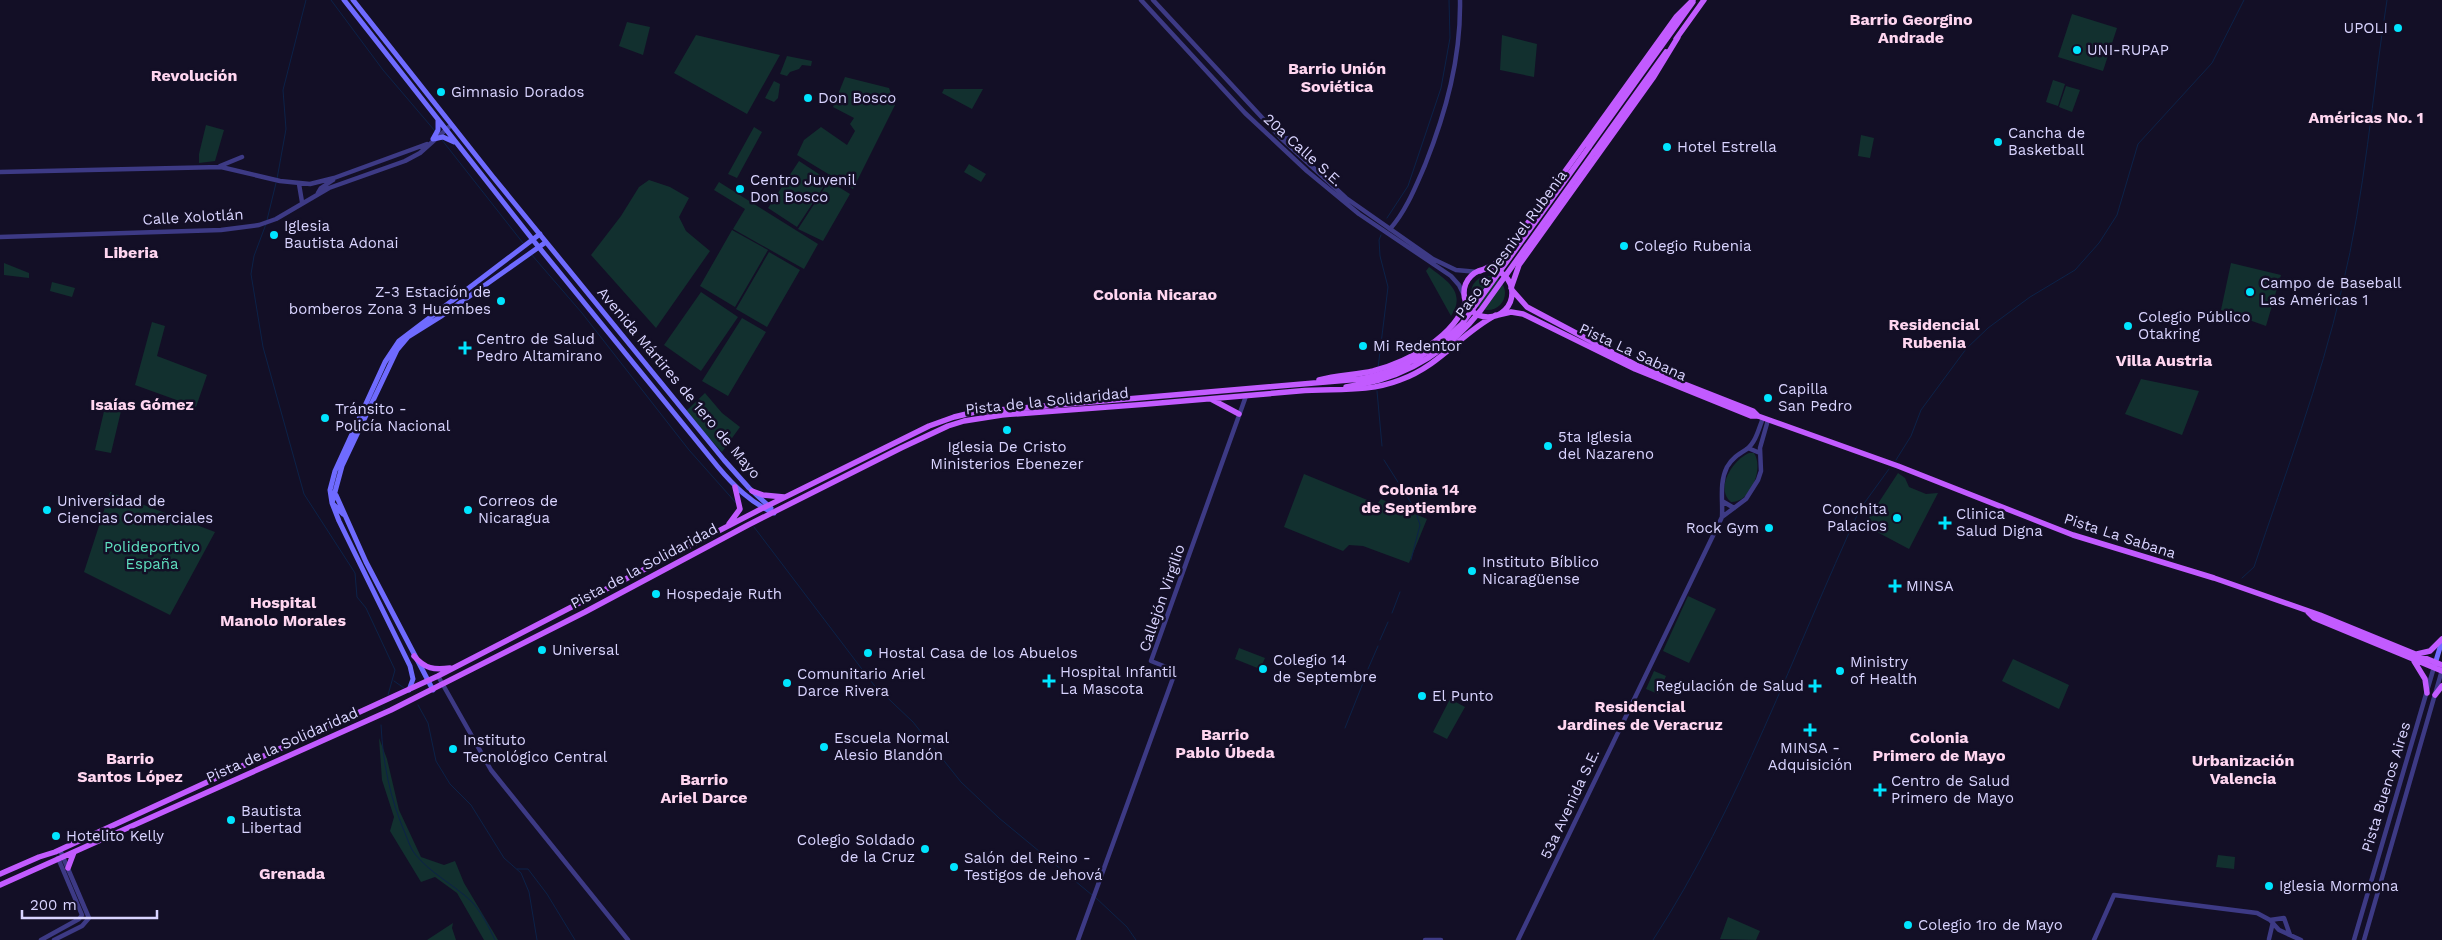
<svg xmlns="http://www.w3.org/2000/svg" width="2442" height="940" font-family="'Work Sans',sans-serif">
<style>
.green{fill:#12302f}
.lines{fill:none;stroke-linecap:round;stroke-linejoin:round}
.stream{stroke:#0c2248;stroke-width:1}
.tertiary{stroke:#3d3a85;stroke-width:4.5}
.secondary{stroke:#6f6bff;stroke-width:5}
.primary{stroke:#c25bff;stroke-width:5.5}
.primary-bridge{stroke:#c25bff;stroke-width:5.5}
.poi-dot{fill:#00e5ff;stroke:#130f26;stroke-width:2}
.labels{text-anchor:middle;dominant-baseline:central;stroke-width:5;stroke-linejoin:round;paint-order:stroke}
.poi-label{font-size:15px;fill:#d9d4ff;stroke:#130f26;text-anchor:start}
.street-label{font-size:15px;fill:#d9d4ff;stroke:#130f26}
.park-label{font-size:15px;fill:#5fe0c0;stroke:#130f26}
.neighbourhood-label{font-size:16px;font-weight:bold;fill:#ffd6f0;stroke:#130f26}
</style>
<rect width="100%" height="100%" fill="#130f26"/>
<path class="green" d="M 2072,14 L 2117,28 L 2103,71 L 2058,57 Z
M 627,22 L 650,27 L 643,55 L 619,46 Z
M 696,35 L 780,55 L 747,114 L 674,73 Z
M 1502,35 L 1537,44 L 1534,77 L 1500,70 Z
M 787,56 L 812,61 L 811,66 L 802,65 L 799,69 L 790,72 L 787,76 L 780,74 Z
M 845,77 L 889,88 L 895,105 L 853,189 L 797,155 L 804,140 L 821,127 L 847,145 L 855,131 L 850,124 L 854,118 L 833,107 Z
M 2053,80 L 2065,84 L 2058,106 L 2046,102 Z
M 774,81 L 780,84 L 778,98 L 774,102 L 765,98 Z
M 2066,86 L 2080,90 L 2072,112 L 2059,107 Z
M 944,89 L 983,89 L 972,109 L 942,93 Z
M 206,125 L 224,130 L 215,161 L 199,163 L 199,154 Z
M 754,127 L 762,132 L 737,178 L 728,174 Z
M 1861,135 L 1874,138 L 1870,158 L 1858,156 Z
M 799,161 L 828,180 L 797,227 L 768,208 Z
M 969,164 L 986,174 L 981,182 L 964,172 Z
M 649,180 L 670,187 L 689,198 L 679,217 L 686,231 L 710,251 L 656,328 L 591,255 L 621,216 L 639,187 Z
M 829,181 L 850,194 L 823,241 L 798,229 Z
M 719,182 L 818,244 L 804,269 L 733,229 L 745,209 L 714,190 Z
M 732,230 L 768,250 L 735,307 L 700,286 Z
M 769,252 L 800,270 L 767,327 L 736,309 Z
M 4,263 L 29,273 L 29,278 L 4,275 Z
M 2231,263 L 2281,275 L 2266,326 L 2221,310 Z
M 1429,267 C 1446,280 1467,292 1451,316 L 1426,271 Z
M1471 293a17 17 0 1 1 34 0a17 17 0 1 1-34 0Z
M 52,282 L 75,288 L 72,297 L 50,291 Z
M 701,292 L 738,317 L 701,371 L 664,345 Z
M 742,318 L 766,332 L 728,396 L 702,381 Z
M 152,322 L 165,326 L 157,356 L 207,375 L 196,407 L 135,385 Z
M 2141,379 L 2199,391 L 2182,435 L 2125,414 Z
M 705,393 L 722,413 L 740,427 L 722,452 L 685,412 Z
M 105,407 L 121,411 L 111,453 L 95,450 Z
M 1749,453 L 1754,453 C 1764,468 1751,503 1731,502 C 1714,488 1734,459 1749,453 Z
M 1898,473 L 1905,478 L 1909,487 L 1926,494 L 1938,493 L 1909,549 L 1864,525 Z
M 1304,474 L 1377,504 L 1381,499 L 1427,519 L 1409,563 L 1363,546 L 1349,545 L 1343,551 L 1284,527 Z
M 110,492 L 215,532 L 170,615 L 84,572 Z
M 1688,596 L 1716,609 L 1689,663 L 1663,651 Z
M 1239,648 L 1265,658 L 1260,669 L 1235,659 Z
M 2013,659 L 2069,685 L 2059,709 L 2002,681 Z
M 1654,671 L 1666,676 L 1658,694 L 1646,689 Z
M 1450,699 L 1465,707 L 1447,739 L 1433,732 Z
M 379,738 L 387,759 L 399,810 L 421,857 L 444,865 L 455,861 L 464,883 L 498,940 L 484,940 L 457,893 L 435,877 L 421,882 L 390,831 L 394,817 L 382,780 Z
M 2218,855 L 2235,857 L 2234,869 L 2216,867 Z
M 1728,917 L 1760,931 L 1756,940 L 1720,939 Z
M 453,923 L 452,928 L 456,940 L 427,940 Z"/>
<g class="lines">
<path class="stream" d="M 331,0 L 383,70 L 435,131
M 442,140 L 523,243
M 277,179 L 286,129 L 283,90 L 306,0
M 1387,218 L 1408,186 L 1441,88 L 1450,38 L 1449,0
M 267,220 L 276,183
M 266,224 L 254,256 L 251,274 L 263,347 L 304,494 L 355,573 L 357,597 L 366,608 L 395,670 L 388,695
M 531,254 L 582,313 L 689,450 L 737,504
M 1378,368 L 1388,287 L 1380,256 L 1379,240 L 1381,235
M 1377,391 L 1382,446
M 1384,460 L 1415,509 L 1420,525 L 1411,560
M 1896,460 L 1911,436 L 1921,410 L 1966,349 L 1988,328 L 2030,297 L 2075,270 L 2099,243 L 2117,215 L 2138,144 L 2212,63 L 2244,0
M 754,527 L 874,685 L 913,722 L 961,782 L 999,818 L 1092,895
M 2242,578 L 2254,567 C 2285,474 2320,383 2342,288 C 2365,194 2372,96 2387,0
M 1392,613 L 1400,592
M 1380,640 L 1388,622
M 1368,669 L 1378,646
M 394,681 L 404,688
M 418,705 L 428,723 L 436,761 L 450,784 L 471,805 L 504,858 L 521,873 L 529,892 L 537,940
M 384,709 L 384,708
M 381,725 C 383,764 390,798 405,833 C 408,840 410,848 415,854 C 430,873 453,884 471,901 C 481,911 489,927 495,940
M 1345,728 L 1365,678
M 517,869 L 528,869 L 547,894 L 575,940
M 1095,897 L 1127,927 L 1136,940
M 1653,940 C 1740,806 1793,653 1860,509 L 1889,469"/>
<path class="tertiary" d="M 1141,0 L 1245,113 L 1307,171 L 1359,214 L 1451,276 L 1459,285 L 1465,297
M 1153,0 L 1281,138 L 1346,198 L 1433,259 L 1456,270 L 1478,272
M 1283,139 L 1296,137
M 220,166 L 242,157
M 0,172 L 221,167 L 280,181 L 310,184 L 334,178 L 427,144
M 299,184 L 302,202
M 318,193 L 321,188 L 333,180
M 1390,229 C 1406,211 1415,188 1425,165 C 1446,112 1461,58 1460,0
M 0,237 L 221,230 L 259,225 L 276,219 L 329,188 L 405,161 L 420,153 L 449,127
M 1748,448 L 1760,453
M 1722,501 L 1734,508
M 1722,517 L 1746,499 L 1758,480 L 1761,471 L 1760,448 L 1768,420
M 438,676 L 491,770 L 628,940
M 2270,920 L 2284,918 L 2290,935
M 2269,939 L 2273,922
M 41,940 L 79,919 L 82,915 L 58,858
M 54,940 L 82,926 L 89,918 L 60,850
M 1078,940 L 1173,678 L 1166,667 L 1151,661 L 1246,396
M 1425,940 L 1441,940
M 1518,940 L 1722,517 C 1723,500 1719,483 1727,467 C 1732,458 1739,454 1747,449 C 1756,442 1759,428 1763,418
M 2094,940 L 2114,895 L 2257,913 L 2270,920 L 2279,930 L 2301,940
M 2354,940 L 2434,667
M 2364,940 L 2442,670"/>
<path class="secondary" d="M 344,0 L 533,240 L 718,467 C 734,486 751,503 774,513
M 353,0 L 493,177 L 724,460 L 749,488 L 771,508
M 433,139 L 443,137 L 454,142
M 433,139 L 438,130 L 438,120
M 336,495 L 366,562 L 433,690
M 343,514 L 332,503 L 342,466 L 397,350 L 408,337 L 440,317 L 546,242
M 2435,664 L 2442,641
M 409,690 L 413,679 L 410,666 L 339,521 L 332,503 L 330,490 L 335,471 L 385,362 L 399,341 L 540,234"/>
<path class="primary" d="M 1676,39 L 1704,0
M 1589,147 L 1693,2
M 1594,152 L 1666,52
M1464 293a24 24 0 1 1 48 0a24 24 0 1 1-48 0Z
M 1480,271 L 1495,264 L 1509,249 L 1676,17 L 1693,0
M 1511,288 L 1519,265 L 1653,78 L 1678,37
M 1512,290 L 1527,307 L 1636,365 L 1753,411 L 1758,416
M 1498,315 L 1511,312 L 1523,314 L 1635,369 L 1751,416 L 1758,416 L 1898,466 L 2073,535 L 2214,578 L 2320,615 L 2442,665
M 1319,380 C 1337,375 1356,375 1373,371 C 1407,362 1456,337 1466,300
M 1346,387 L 1362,384
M 1211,399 L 1239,414
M 752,491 L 763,495 L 784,497
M 729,524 L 740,509 L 735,487
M 2308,612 L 2314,618 L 2442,671
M 2417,654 L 2430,651 L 2442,639
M 414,656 C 425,669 434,670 450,668
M 2414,661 L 2425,679 L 2427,693
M 2435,695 L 2442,686
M 68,868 L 74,852
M 0,874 L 39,857 L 55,852 L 438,676 L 763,508 L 929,426 L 954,417 L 975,412 L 1361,379
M 0,885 L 391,710 L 585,612 L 748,525 L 901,448 L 948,426 L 964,421 L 1002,415 C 1101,408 1200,400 1299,391 C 1333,388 1367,393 1400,380 C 1441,365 1461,333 1496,315"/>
<path class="primary-bridge" d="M 1361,379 C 1401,371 1433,352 1462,324 L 1589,147
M 1362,384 C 1410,375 1451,348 1481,310 L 1594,152"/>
</g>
<g class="poi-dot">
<circle cx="2398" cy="28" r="5"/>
<circle cx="2077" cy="50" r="5"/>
<circle cx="441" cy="92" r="5"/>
<circle cx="808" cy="98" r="5"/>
<circle cx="1998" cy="142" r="5"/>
<circle cx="1667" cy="147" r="5"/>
<circle cx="740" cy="189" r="5"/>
<circle cx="274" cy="235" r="5"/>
<circle cx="1624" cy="246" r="5"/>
<circle cx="2250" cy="292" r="5"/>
<circle cx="501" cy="301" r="5"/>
<circle cx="2128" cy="326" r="5"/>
<circle cx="1363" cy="346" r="5"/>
<path d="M462.5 340.5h5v5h5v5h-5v5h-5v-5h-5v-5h5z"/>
<circle cx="1768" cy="398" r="5"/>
<circle cx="325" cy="418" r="5"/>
<circle cx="1007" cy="430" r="5"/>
<circle cx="1548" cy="446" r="5"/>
<circle cx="47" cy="510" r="5"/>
<circle cx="468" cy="510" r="5"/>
<circle cx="1897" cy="518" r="5"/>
<path d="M1942.5 515.5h5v5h5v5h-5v5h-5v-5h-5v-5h5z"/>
<circle cx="1769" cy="528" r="5"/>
<circle cx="1472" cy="571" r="5"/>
<path d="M1892.5 578.5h5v5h5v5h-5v5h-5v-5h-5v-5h5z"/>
<circle cx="656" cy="594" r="5"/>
<circle cx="542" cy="650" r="5"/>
<circle cx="868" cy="653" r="5"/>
<circle cx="1263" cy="669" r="5"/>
<circle cx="1840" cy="671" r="5"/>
<path d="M1046.5 673.5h5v5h5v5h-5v5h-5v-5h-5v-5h5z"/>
<circle cx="787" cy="683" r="5"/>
<path d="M1812.5 678.5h5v5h5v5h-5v5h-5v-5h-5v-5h5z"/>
<circle cx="1422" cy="696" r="5"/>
<path d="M1807.5 722.5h5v5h5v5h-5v5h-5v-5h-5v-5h5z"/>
<circle cx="824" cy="747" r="5"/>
<circle cx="453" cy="749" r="5"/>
<path d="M1877.5 782.5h5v5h5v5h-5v5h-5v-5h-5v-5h5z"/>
<circle cx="231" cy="820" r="5"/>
<circle cx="56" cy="836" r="5"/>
<circle cx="925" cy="849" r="5"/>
<circle cx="954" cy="867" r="5"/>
<circle cx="2269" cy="886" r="5"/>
<circle cx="1908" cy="925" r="5"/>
</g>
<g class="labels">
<g class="poi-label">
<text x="2388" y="28" text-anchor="end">UPOLI</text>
<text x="2087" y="50">UNI-RUPAP</text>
<text x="451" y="92">Gimnasio Dorados</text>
<text x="818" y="98">Don Bosco</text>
<text x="2008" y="133">Cancha de<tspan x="2008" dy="17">Basketball</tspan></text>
<text x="1677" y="147">Hotel Estrella</text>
<text x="750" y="180">Centro Juvenil<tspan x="750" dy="17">Don Bosco</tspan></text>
<text x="284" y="226">Iglesia<tspan x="284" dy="17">Bautista Adonai</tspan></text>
<text x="1634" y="246">Colegio Rubenia</text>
<text x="2260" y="283">Campo de Baseball<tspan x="2260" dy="17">Las Américas 1</tspan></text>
<text x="491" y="292" text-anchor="end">Z-3 Estación de<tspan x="491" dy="17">bomberos Zona 3 Huembes</tspan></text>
<text x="2138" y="317">Colegio Público<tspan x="2138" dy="17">Otakring</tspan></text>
<text x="476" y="339">Centro de Salud<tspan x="476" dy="17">Pedro Altamirano</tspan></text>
<text x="1373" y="346">Mi Redentor</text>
<text x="1778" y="389">Capilla<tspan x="1778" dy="17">San Pedro</tspan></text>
<text x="335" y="409">Tránsito -<tspan x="335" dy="17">Policía Nacional</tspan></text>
<text x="1558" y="437">5ta Iglesia<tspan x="1558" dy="17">del Nazareno</tspan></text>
<text x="1007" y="447" text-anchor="middle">Iglesia De Cristo<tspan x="1007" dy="17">Ministerios Ebenezer</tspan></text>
<text x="57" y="501">Universidad de<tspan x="57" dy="17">Ciencias Comerciales</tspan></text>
<text x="478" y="501">Correos de<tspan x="478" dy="17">Nicaragua</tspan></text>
<text x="1887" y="509" text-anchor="end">Conchita<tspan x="1887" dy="17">Palacios</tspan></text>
<text x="1956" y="514">Clinica<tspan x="1956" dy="17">Salud Digna</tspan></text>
<text x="1759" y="528" text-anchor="end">Rock Gym</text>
<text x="1482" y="562">Instituto Bíblico<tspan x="1482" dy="17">Nicaragüense</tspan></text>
<text x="1906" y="586">MINSA</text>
<text x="666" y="594">Hospedaje Ruth</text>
<text x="552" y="650">Universal</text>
<text x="878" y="653">Hostal Casa de los Abuelos</text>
<text x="1273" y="660">Colegio 14<tspan x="1273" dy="17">de Septembre</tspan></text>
<text x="1850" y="662">Ministry<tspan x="1850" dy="17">of Health</tspan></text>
<text x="1060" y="672">Hospital Infantil<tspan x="1060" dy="17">La Mascota</tspan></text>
<text x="797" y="674">Comunitario Ariel<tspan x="797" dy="17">Darce Rivera</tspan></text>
<text x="1804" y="686" text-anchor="end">Regulación de Salud</text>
<text x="1432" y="696">El Punto</text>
<text x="834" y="738">Escuela Normal<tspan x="834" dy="17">Alesio Blandón</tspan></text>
<text x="463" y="740">Instituto<tspan x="463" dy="17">Tecnológico Central</tspan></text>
<text x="1810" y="748" text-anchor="middle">MINSA -<tspan x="1810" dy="17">Adquisición</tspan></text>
<text x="1891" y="781">Centro de Salud<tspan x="1891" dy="17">Primero de Mayo</tspan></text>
<text x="241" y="811">Bautista<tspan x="241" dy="17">Libertad</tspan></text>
<text x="66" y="836">Hotelito Kelly</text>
<text x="915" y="840" text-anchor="end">Colegio Soldado<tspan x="915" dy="17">de la Cruz</tspan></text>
<text x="964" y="858">Salón del Reino -<tspan x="964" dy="17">Testigos de Jehová</tspan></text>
<text x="2279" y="886">Iglesia Mormona</text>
<text x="1918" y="925">Colegio 1ro de Mayo</text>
</g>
<g class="street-label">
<text transform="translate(1303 150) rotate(42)">20a Calle S.E.</text>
<text transform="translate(193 217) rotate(-3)">Calle Xolotlán</text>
<text transform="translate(1511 244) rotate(-54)">Paso a Desnivel Rubenia</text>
<text transform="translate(1633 352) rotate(25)">Pista La Sabana</text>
<text transform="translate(679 383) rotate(50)">Avenida Mártires de 1ero de Mayo</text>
<text transform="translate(1047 401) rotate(-6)">Pista de la Solidaridad</text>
<text transform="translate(2120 536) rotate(18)">Pista La Sabana</text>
<text transform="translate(644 566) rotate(-28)">Pista de la Solidaridad</text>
<text transform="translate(1162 598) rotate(-71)">Callejón Virgilio</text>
<text transform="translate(282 745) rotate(-24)">Pista de la Solidaridad</text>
<text transform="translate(2386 787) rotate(-73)">Pista Buenos Aires</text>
<text transform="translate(1570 804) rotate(-65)">53a Avenida S.E.</text>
</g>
<g class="park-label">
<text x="152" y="547">Polideportivo<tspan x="152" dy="17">España</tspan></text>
</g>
<g class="neighbourhood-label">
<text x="1911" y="19">Barrio Georgino<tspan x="1911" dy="18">Andrade</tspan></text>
<text x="1337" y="68">Barrio Unión<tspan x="1337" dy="18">Soviética</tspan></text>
<text x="194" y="75">Revolución</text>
<text x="2366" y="117">Américas No. 1</text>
<text x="131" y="252">Liberia</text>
<text x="1155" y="294">Colonia Nicarao</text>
<text x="1934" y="324">Residencial<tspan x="1934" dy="18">Rubenia</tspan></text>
<text x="2164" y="360">Villa Austria</text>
<text x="142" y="404">Isaías Gómez</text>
<text x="1419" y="489">Colonia 14<tspan x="1419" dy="18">de Septiembre</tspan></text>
<text x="283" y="602">Hospital<tspan x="283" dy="18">Manolo Morales</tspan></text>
<text x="1640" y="706">Residencial<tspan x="1640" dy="18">Jardines de Veracruz</tspan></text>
<text x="1225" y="734">Barrio<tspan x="1225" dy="18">Pablo Úbeda</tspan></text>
<text x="1939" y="737">Colonia<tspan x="1939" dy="18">Primero de Mayo</tspan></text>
<text x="130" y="758">Barrio<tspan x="130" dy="18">Santos López</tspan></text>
<text x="2243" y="760">Urbanización<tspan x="2243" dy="18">Valencia</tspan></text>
<text x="704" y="779">Barrio<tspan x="704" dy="18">Ariel Darce</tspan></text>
<text x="292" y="873">Grenada</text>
</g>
</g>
<path d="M22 910v8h135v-8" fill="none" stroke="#d9d4ff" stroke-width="2.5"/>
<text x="30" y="910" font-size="15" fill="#d9d4ff" stroke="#130f26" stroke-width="4" paint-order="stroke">200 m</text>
</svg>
